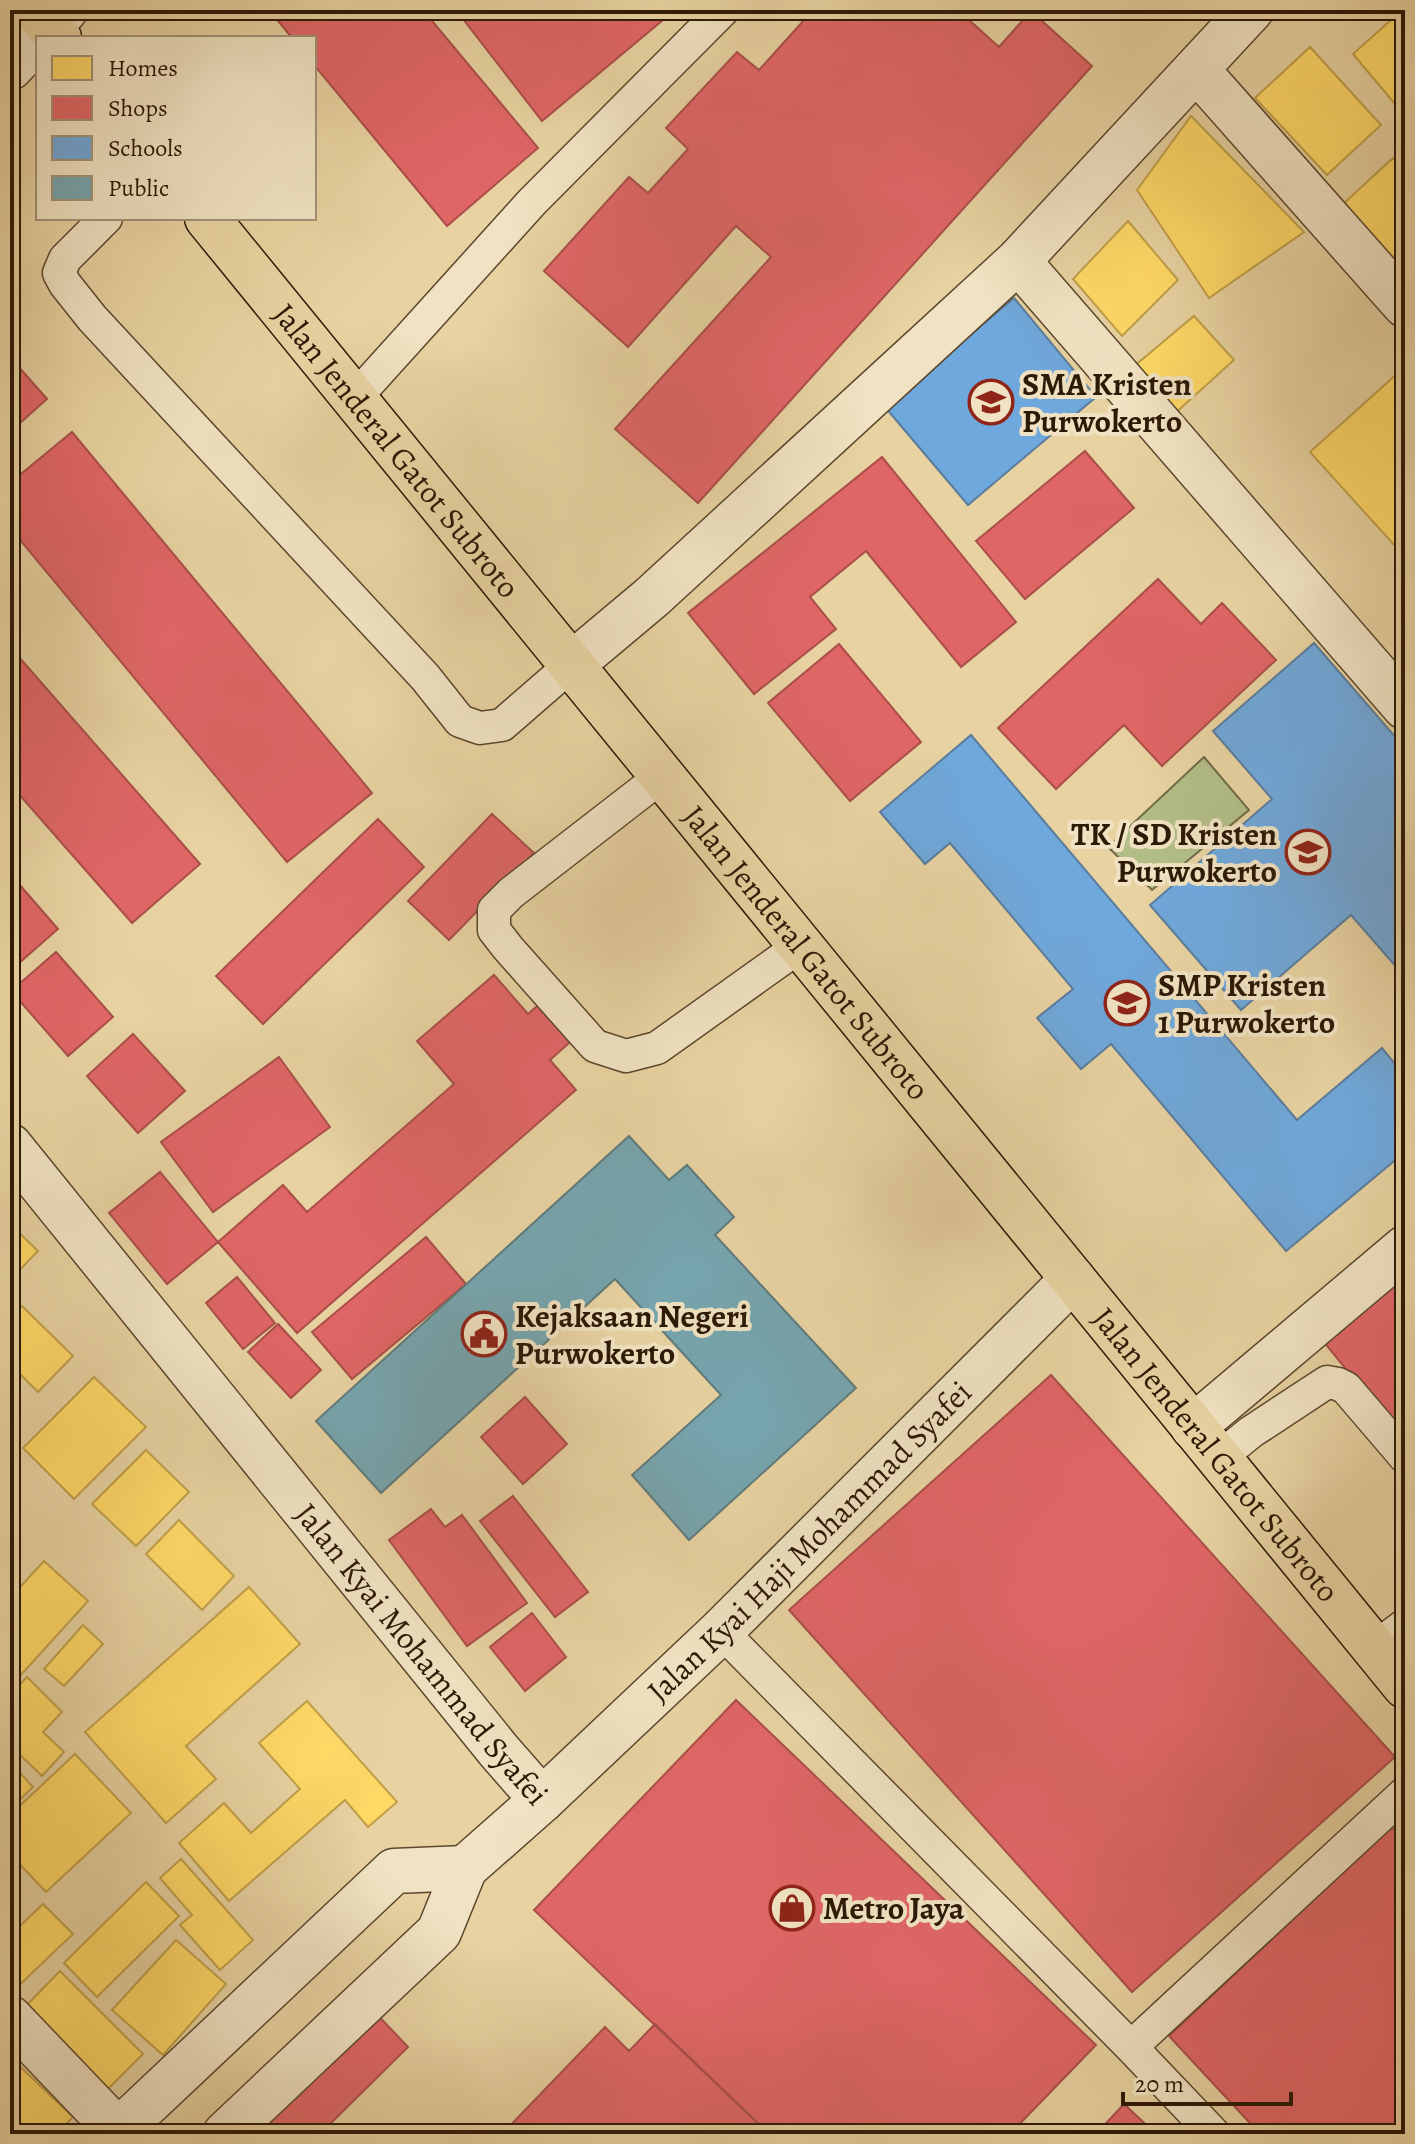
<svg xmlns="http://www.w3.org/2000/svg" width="1415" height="2144" font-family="Alegreya,serif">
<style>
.green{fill:#b2bd88;stroke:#6f6b47;stroke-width:2}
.homes{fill:#ffd966;stroke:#c09f49;stroke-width:2}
.shops{fill:#e06666;stroke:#aa4f49;stroke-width:2}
.schools{fill:#6fa8dc;stroke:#5b7d9c;stroke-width:2}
.public{fill:#76a5af;stroke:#607b7c;stroke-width:2}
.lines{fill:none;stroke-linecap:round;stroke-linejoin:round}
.service-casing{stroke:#5b472d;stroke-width:35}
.minor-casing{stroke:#5b472d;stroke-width:47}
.tertiary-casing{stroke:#5b472d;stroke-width:47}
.primary-casing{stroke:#2c1906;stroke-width:47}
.service{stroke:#f0e2c2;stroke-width:32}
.minor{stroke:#f0e2c2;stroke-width:44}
.tertiary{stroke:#f0e2c2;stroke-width:44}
.primary{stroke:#e8d2a1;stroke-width:44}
.labels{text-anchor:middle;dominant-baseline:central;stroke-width:8;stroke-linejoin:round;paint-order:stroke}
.poi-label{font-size:32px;font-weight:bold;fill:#2c1906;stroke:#f0e2c2;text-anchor:start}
.street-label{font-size:32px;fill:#2c1906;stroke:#f0e2c2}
</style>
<rect width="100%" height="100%" fill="#e8d2a1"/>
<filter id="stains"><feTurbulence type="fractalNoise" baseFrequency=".0025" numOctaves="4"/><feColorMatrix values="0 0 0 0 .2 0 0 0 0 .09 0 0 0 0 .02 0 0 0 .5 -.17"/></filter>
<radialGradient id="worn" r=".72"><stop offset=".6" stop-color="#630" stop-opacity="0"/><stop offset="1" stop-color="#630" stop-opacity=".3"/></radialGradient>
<path class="green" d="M 1204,757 L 1249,810 L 1152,890 L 1108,847 Z"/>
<path class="homes" d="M 1402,10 L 1405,10 L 1405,116 L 1353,54 Z
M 1310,47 L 1381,125 L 1327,175 L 1255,98 Z
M 1191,116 L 1304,232 L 1209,298 L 1137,190 Z
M 1393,158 L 1405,170 L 1405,274 L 1343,204 Z
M 1128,221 L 1178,280 L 1122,336 L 1073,279 Z
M 1194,316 L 1234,360 L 1172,416 L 1132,368 Z
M 1398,373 L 1405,381 L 1405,557 L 1310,452 Z
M 10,1224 L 38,1251 L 10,1280 Z
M 22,1306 L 73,1356 L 38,1392 L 10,1364 L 10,1319 Z
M 94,1377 L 146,1427 L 74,1499 L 23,1448 Z
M 146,1450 L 189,1492 L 136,1546 L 92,1504 Z
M 179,1520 L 234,1576 L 202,1610 L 146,1554 Z
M 44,1561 L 88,1601 L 10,1687 L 10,1598 Z
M 249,1587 L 300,1644 L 186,1746 L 216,1779 L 166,1823 L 85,1732 Z
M 83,1625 L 103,1644 L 64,1686 L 44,1669 Z
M 27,1677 L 62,1712 L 43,1732 L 64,1752 L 42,1776 L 10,1745 L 10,1695 Z
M 307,1701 L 397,1802 L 368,1827 L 345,1800 L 229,1901 L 179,1843 L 224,1803 L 251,1833 L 300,1789 L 259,1743 Z
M 75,1754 L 131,1813 L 46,1892 L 10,1854 L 10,1815 Z
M 10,1762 L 33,1787 L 10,1809 Z
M 181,1859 L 253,1940 L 220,1970 L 180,1925 L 192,1915 L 160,1878 Z
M 146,1882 L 179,1916 L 97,1997 L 64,1963 Z
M 43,1904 L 73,1934 L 10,1994 L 10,1915 L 20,1926 Z
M 176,1940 L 226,1984 L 163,2055 L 112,2010 Z
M 60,1971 L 143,2054 L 100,2097 L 17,2015 Z
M 10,2057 L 73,2117 L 56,2134 L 10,2134 Z"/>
<path class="shops" d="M 269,10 L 423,10 L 538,148 L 447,226 L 314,65 L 314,38 L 292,38 Z
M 456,10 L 675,10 L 542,121 Z
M 813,10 L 958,10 L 999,47 L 1031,11 L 1092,66 L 698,503 L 615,429 L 771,257 L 736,226 L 628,347 L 544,271 L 629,177 L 648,193 L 688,149 L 666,128 L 737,52 L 759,70 Z
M 10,357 L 47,399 L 10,432 Z
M 72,432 L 372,793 L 287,862 L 10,528 L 10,483 Z
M 1085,451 L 1134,508 L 1025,599 L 976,541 Z
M 882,457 L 1016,622 L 961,667 L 866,551 L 810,597 L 836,629 L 754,694 L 688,613 Z
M 1158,579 L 1201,624 L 1222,603 L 1276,660 L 1162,766 L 1124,725 L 1056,789 L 998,728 Z
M 839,644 L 921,742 L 850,801 L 768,703 Z
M 18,656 L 200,864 L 132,923 L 10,784 L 10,662 Z
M 492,814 L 534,853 L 449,940 L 408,901 Z
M 378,819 L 424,867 L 263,1024 L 216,976 Z
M 12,876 L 58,929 L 10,971 L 10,877 Z
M 56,952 L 113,1017 L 68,1056 L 11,991 Z
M 494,975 L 528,1014 L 545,999 L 577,1036 L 550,1060 L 576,1090 L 297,1333 L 218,1242 L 283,1185 L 307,1212 L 454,1084 L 417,1041 Z
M 133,1034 L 185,1091 L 138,1133 L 87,1076 Z
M 279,1057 L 330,1127 L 213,1212 L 161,1142 Z
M 160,1172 L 218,1242 L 167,1284 L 109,1213 Z
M 426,1237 L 466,1284 L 352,1379 L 312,1332 Z
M 1405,1274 L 1405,1442 L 1323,1341 Z
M 237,1277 L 275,1323 L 243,1349 L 206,1303 Z
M 278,1324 L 321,1370 L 291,1398 L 248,1352 Z
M 1051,1375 L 1395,1757 L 1132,1992 L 789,1610 Z
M 525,1397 L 567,1444 L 523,1484 L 481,1437 Z
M 513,1496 L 588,1592 L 555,1617 L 480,1521 Z
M 431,1509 L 445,1527 L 462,1515 L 527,1603 L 467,1646 L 389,1540 Z
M 532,1613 L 566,1657 L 525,1691 L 490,1647 Z
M 736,1700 L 1096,2045 L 1010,2134 L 769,2134 L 534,1910 Z
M 1405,1827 L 1405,2134 L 1260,2134 L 1169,2036 L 1388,1830 Z
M 369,2006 L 408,2047 L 320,2134 L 240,2134 Z
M 655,2024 L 769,2134 L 502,2134 L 605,2027 L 629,2051 Z
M 1124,2104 L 1156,2134 L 1096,2134 Z"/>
<path class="schools" d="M 1014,298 L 1096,397 L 968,505 L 885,407 Z
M 1314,643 L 1405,748 L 1405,977 L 1351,915 L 1241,1010 L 1150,905 L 1272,799 L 1213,731 Z
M 971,735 L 1297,1120 L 1382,1048 L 1405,1076 L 1405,1152 L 1286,1251 L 1111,1044 L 1081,1069 L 1037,1018 L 1073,989 L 950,843 L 925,864 L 880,812 Z"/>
<path class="public" d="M 629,1136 L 669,1180 L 687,1165 L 734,1217 L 715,1235 L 856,1388 L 689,1540 L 632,1475 L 721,1395 L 615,1279 L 381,1493 L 316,1421 Z"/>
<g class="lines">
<g class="service-casing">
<path id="service" d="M 106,218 L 65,259 L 59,273 L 65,284 L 92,318 L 425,677 L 460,721 L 480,728 L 502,725 L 571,665
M 354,399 L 532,202 L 723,10
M 662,776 L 511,893 L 494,910 L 494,930 L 508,948 L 595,1046 L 626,1056 L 657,1048 L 800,946
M 1219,1458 L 1251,1432 L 1327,1382 L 1338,1384 L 1346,1388 L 1405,1457
M 721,1631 L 1131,2047
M 1374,1648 L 1405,1625
M 1214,2134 L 1131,2047 L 1405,1793"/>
</g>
<g class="minor-casing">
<path id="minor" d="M 10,68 L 65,10
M 1196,69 L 1405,305
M 1018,261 L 1405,707
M 571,665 L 652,597 L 1018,261 L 1251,10
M 10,2018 L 118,2131"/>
</g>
<g class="tertiary-casing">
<g id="tertiary">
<path id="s1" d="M 10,1146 L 499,1751 L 542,1800"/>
<path d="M 1193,1427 L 1405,1248"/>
<path d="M 115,2134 L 394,1871 L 465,1868"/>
<path id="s2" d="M 225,2134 L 439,1932 L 465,1868 L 542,1800 L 721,1631 L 1073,1279"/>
</g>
</g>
<g class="primary-casing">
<g id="primary">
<path d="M 36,10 L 59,38"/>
<path id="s3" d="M 207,218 L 1405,1686"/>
</g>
</g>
<use href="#service" class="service"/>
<use href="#minor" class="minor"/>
<use href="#tertiary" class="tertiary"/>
<use href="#primary" class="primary"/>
</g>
<defs>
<g id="school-ring" transform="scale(2.3)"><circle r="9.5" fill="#f0e2c2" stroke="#8f2418" stroke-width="1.5"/><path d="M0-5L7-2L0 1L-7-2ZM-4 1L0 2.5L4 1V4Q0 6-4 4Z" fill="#8f2418"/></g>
<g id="civic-ring" transform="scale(2.3)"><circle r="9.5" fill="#f0e2c2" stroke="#8f2418" stroke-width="1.5"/><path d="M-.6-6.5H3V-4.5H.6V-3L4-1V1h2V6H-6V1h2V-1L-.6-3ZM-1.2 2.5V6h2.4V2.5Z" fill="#8f2418"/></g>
<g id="shop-ring" transform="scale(2.3)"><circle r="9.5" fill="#f0e2c2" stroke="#8f2418" stroke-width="1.5"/><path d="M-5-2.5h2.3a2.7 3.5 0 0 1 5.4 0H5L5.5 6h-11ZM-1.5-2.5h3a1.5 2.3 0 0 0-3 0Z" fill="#8f2418"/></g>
</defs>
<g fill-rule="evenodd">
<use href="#school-ring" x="991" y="402"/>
<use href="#school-ring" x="1308" y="852"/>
<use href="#school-ring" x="1127" y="1003"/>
<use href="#civic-ring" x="484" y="1334"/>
<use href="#shop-ring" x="792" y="1908"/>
</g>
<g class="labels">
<g class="poi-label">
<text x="1022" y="384">SMA Kristen<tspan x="1022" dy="37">Purwokerto</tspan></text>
<text x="1277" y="834" text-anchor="end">TK / SD Kristen<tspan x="1277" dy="37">Purwokerto</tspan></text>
<text x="1158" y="985">SMP Kristen<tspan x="1158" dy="37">1 Purwokerto</tspan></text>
<text x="515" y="1316">Kejaksaan Negeri<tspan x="515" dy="37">Purwokerto</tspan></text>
<text x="823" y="1908">Metro Jaya</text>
</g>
<g class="street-label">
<text stroke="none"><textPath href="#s3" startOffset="300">Jalan Jenderal Gatot Subroto</textPath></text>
<text stroke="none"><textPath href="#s3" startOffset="948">Jalan Jenderal Gatot Subroto</textPath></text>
<text stroke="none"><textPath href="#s3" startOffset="1596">Jalan Jenderal Gatot Subroto</textPath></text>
<text stroke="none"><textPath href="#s2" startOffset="838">Jalan Kyai Haji Mohammad Syafei</textPath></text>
<text stroke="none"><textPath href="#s1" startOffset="654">Jalan Kyai Mohammad Syafei</textPath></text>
</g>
</g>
<rect width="1415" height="2144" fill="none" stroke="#e8d2a1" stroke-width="40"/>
<rect x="12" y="12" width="1391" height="2120" fill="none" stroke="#2c1906" stroke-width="4"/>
<rect x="20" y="20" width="1375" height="2104" fill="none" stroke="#2c1906" stroke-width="2"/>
<rect x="36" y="36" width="280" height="184" fill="#f0e2c2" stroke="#a29277" stroke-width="2"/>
<rect x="52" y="56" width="40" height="24" fill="#ffd966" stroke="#a29277" stroke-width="2"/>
<text x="108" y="76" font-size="24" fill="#2c1906">Homes</text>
<rect x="52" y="96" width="40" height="24" fill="#e06666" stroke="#a29277" stroke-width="2"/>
<text x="108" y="116" font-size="24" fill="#2c1906">Shops</text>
<rect x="52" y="136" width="40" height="24" fill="#6fa8dc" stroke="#a29277" stroke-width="2"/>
<text x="108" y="156" font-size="24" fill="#2c1906">Schools</text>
<rect x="52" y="176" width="40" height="24" fill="#76a5af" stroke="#a29277" stroke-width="2"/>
<text x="108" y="196" font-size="24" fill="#2c1906">Public</text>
<path d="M1123 2092v12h168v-12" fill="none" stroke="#2c1906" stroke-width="4"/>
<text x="1135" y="2092" font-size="24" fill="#2c1906" stroke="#f0e2c2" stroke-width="6" paint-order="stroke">20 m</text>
<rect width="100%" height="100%" filter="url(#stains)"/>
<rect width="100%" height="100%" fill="url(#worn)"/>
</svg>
